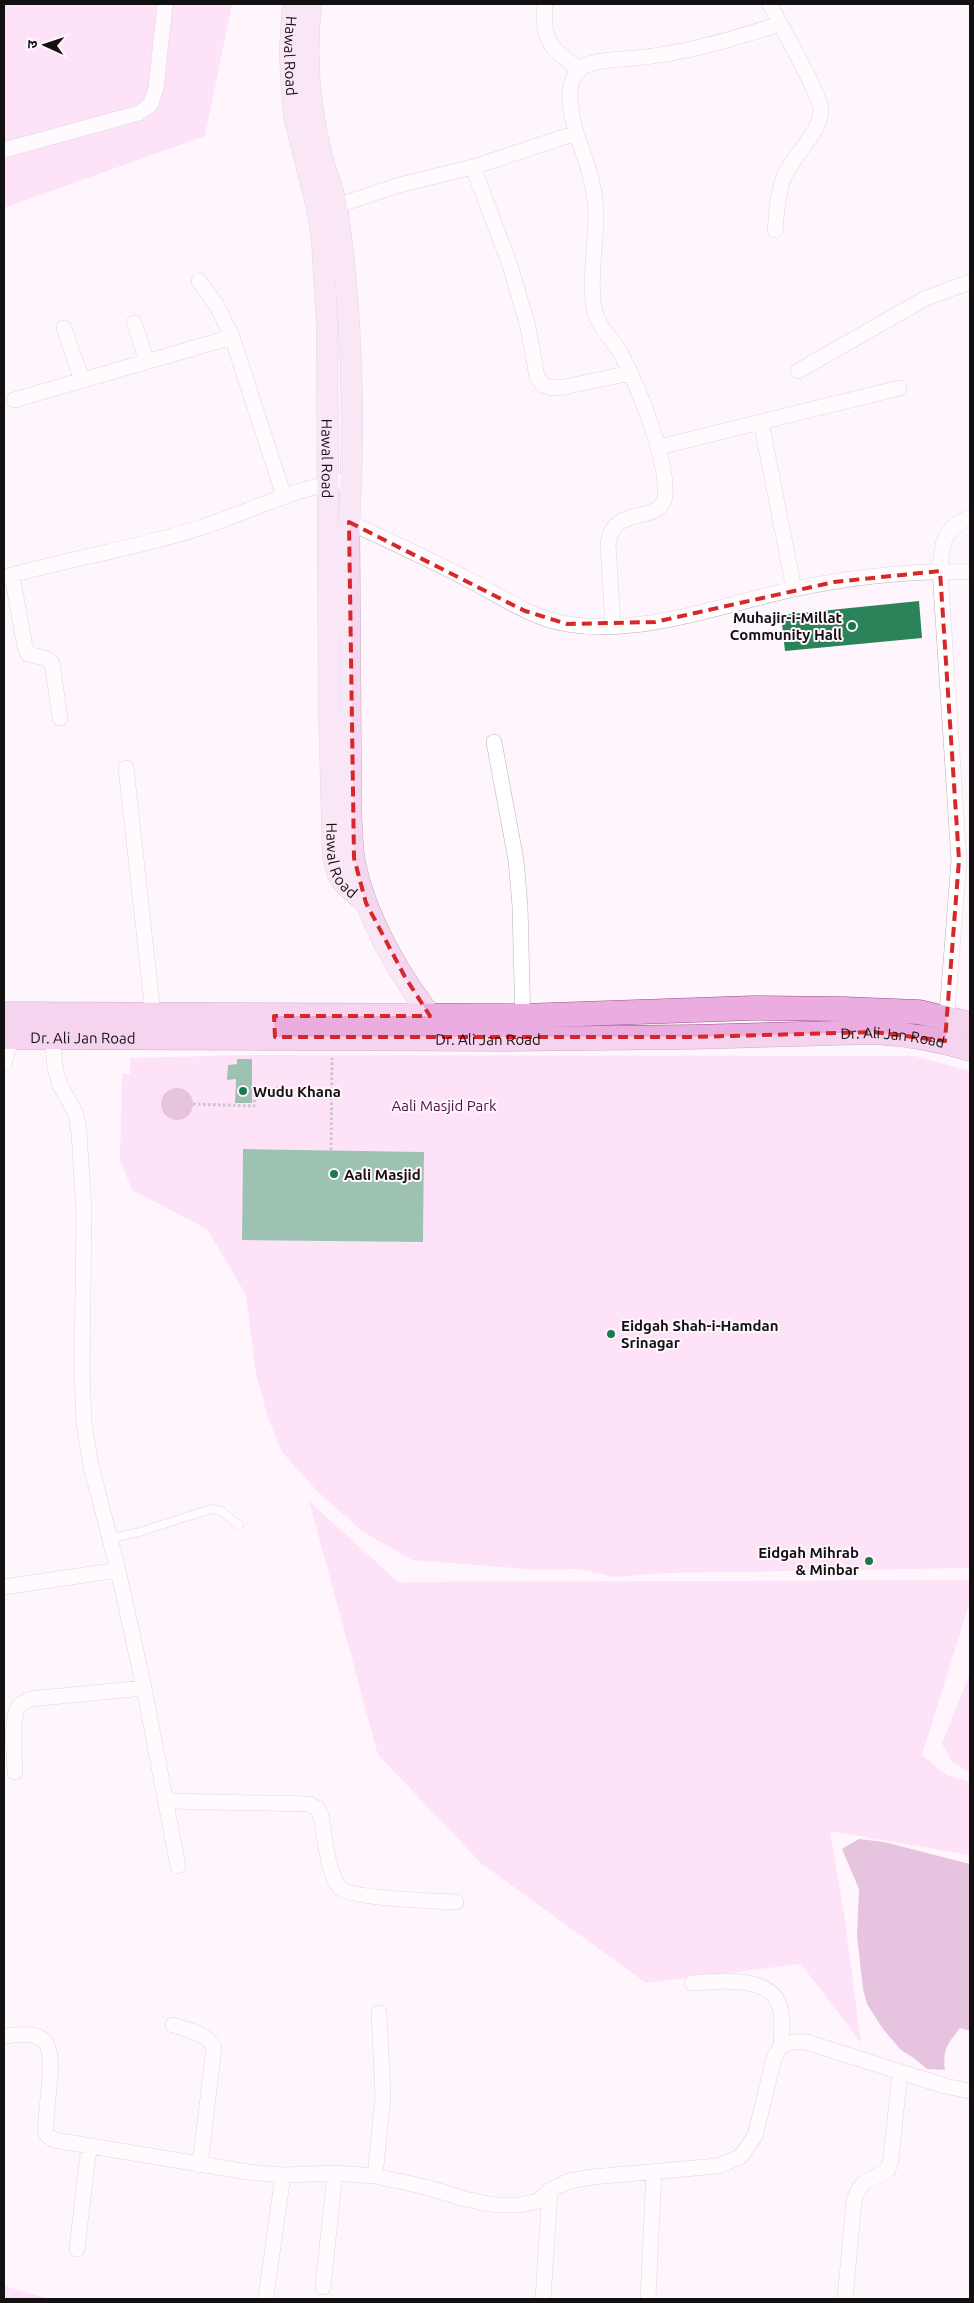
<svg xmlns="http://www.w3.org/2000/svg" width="974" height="2303" font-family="Ubuntu,'Noto Sans Devanagari',sans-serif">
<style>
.green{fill:#ffcaf3;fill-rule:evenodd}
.water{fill:#ca86bc}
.building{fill:#2a8359}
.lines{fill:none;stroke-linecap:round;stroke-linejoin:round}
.lane-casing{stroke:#bab2b8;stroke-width:9}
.street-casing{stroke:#bab2b8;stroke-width:16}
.secondary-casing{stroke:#bab2b8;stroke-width:22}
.primary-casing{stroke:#97518b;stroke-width:25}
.path{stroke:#908a8e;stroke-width:3;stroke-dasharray:2.5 2.5;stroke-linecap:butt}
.lane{stroke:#fff;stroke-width:8}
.street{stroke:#fff;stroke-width:15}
.secondary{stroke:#f5d5f0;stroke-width:21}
.primary{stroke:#ebace0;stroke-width:24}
.marked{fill:none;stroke:#d62828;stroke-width:4;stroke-dasharray:10 6;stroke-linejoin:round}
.poi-dot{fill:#1b784e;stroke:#fef6fc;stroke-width:2}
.labels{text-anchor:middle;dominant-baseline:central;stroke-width:4;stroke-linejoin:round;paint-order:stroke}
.street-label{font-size:15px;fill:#131012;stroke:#fef6fc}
.poi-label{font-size:15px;font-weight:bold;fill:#131012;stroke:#fef6fc;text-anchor:start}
.park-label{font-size:15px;fill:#4b0e43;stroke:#fef6fc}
</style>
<rect width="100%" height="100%" fill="#fef6fc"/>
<path class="green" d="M 4,4 L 232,4 L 205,136 L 4,208 Z
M 252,1055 L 915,1056 L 970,1071 L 970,1568 L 667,1573 L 615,1577 L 578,1569 L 539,1570 L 412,1560 L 362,1531 L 318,1492 L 282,1452 L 268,1418 L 256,1374 L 246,1295 L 207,1229 L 132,1190 L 120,1160 L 122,1074 L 130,1074 L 130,1058 ZM 237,1059 L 252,1059 L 251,1103 L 235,1103 L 236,1079 L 227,1080 L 228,1065 L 237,1064 ZM 161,1100 L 192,1109 C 184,1124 172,1121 162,1111 ZM 243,1149 L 424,1152 L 423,1242 L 242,1240 Z
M 309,1501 L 398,1582 L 970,1580 L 970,1601 L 922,1755 L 948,1776 L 970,1782 L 970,1855 L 830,1831 L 844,1913 L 861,2043 L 801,1964 L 646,1983 L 482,1864 L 378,1755 Z
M 970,1673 L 970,1773 L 952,1762 L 942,1744 Z
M 4,2286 L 50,2299 L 4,2299 Z"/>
<path class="water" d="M161 1104a16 16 0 1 1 32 0a16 16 0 1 1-32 0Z
M 859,1839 L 884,1842 L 970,1864 L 970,2031 L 960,2028 C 948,2043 942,2050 945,2070 L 927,2069 L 915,2059 L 901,2050 L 883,2029 L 867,2004 L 863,1989 L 857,1936 L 859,1889 L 842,1849 Z"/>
<path class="building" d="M 919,601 L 922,638 L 785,651 L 781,615 Z
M 237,1059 L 252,1059 L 252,1103 L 235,1103 L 236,1079 L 227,1080 L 228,1065 L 237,1064 Z
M 243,1149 L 424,1152 L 423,1242 L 242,1240 Z"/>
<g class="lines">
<g class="lane-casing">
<path id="lane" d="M 110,1538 L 136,1533 L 211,1509 L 221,1511 L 239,1525"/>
</g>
<g class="street-casing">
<path id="street" d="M 545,4 C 542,43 550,47 580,70
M 770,4 C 779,24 821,94 821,111 C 820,134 792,156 784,177 C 777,194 777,213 775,230
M 576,133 C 586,160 596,187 596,216 C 596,243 587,295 597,318 C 602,331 613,340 620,352 C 637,383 668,460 665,495 C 661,527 613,502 608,544 L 613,626
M 4,150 L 139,113 L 151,104 L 156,88 L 165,4
M 473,167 L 510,265 L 528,327 L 537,377 L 543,385 L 553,388 L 564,387 L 631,373
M 336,206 L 399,185 L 473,167 L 576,133 C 572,114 563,86 579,70 C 590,59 620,60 635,58 C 685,54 732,39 780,24
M 199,281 L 217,306 L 232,337 L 284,496
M 134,323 L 147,361
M 64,328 L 82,380
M 798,371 L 926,298 L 970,282
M 14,400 L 232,337
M 761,422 L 794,589
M 659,447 L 899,388
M 349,522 C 389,541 431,560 471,581 C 502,597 531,618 567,624 C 643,636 721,605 794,589 C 851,577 912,570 970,572
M 12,575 L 25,647 L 28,654 L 45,658 L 52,663 L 60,718
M 4,577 C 67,559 133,549 196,529 C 248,513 296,486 351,480
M 494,742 L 516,860 L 520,906 L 523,1023
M 126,768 L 153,1014
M 946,1026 L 959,860 L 940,571 C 942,545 942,527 970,518
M 52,1036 L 55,1067 L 60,1085 L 76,1114 L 79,1132 L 84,1212 L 82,1371 L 84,1423 L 91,1466 L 118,1570 L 144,1688 L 178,1866
M 4,1063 L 12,1037
M 4,1587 L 118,1570
M 15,1772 C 15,1757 9,1717 20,1705 C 22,1703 27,1701 30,1699 L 144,1688
M 166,1801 L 309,1804 L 318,1809 L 321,1816 C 325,1836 327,1871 339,1887 C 349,1899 436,1901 456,1902
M 692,1983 C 714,1981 764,1976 777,2000 C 784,2012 781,2032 781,2046
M 173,2025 C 187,2030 206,2033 214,2047 L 200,2165
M 4,2036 C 17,2035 30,2032 42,2039 C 60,2051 43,2113 46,2134 L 54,2140 L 248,2172 L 283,2175 L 335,2173 L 375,2176 L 426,2187 L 465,2199 L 495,2205 L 521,2205 L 538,2201 L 550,2190 L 569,2181 L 592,2177 L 718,2166 L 740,2157 L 755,2136 L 774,2058 L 781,2046 L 793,2042 L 806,2042 L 945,2086 L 970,2091
M 375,2176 L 383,2096 L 379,2013
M 77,2249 L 89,2146
M 323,2287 L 335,2173
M 266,2296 L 283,2175
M 543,2299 L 550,2190
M 648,2299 L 654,2172
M 845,2299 L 854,2201 C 860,2179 870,2181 888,2170 L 891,2159 L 900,2072"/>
</g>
<g class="secondary-casing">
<g id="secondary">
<path id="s1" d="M 293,4 L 290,52 L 292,90 L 295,119 L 317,207 L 322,237 L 327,321 L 329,702 L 333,855 C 337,883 345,885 366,903"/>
<path d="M 311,4 C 305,56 309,106 322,157 C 326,174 334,191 337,208 C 352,307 355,422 349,522 L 351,816 C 352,830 352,845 354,858 C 364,916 403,983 440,1027"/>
</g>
</g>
<g class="primary-casing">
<g id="primary">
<path d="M 4,1014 L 522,1016 L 753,1008 L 844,1009 L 919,1012 L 970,1024"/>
<path id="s2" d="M 4,1037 L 505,1039 L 692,1037 L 874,1032 C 907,1034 938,1039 970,1049"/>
</g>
</g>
<path class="path" d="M 193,1104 L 254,1106 L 255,1088 L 332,1090
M 331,1150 L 332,1058"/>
<use href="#lane" class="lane"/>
<use href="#street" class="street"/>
<use href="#secondary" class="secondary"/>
<use href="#primary" class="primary"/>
</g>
<path d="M0 0H974V2303H0ZM 349,522 L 525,611 L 567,624 L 655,622 L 834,582 L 940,571 L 959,860 L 945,1041 L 874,1032 L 692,1037 L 275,1037 L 274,1016 L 430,1016 L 405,977 L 366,903 L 354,858 Z" fill="#fef6fc" fill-opacity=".55" fill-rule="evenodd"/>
<path class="marked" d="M 349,522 L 525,611 L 567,624 L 655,622 L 834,582 L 940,571 L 959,860 L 945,1041 L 874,1032 L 692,1037 L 275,1037 L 274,1016 L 430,1016 L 405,977 L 366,903 L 354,858 Z"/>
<g class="poi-dot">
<circle cx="852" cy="626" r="5"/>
<circle cx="243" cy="1091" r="5"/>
<circle cx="334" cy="1174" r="5"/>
<circle cx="611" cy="1334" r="5"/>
<circle cx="869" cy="1561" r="5"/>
</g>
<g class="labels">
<g class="street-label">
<text stroke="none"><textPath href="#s1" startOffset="52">Hawal Road</textPath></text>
<text stroke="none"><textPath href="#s1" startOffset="458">Hawal Road</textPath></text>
<text stroke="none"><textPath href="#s1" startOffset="862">Hawal Road</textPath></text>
<text stroke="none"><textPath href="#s2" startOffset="79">Dr. Ali Jan Road</textPath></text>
<text stroke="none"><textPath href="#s2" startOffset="484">Dr. Ali Jan Road</textPath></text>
<text stroke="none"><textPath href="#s2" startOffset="889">Dr. Ali Jan Road</textPath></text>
</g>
<g class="poi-label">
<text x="842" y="617" text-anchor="end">Muhajir-i-Millat<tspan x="842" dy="17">Community Hall</tspan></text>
<text x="253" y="1091">Wudu Khana</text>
<text x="344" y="1174">Aali Masjid</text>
<text x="621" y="1325">Eidgah Shah-i-Hamdan<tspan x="621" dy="17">Srinagar</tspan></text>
<text x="859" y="1552" text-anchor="end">Eidgah Mihrab<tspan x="859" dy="17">&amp; Minbar</tspan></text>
</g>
<g class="park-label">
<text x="444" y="1105">Aali Masjid Park</text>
</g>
</g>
<rect width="974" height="2303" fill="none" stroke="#131012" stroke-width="10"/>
<g transform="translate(45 45) rotate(273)" stroke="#fef6fc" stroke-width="4" paint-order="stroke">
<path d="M0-4L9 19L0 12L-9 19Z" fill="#131012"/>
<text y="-8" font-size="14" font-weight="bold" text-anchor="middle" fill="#131012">उ</text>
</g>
</svg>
